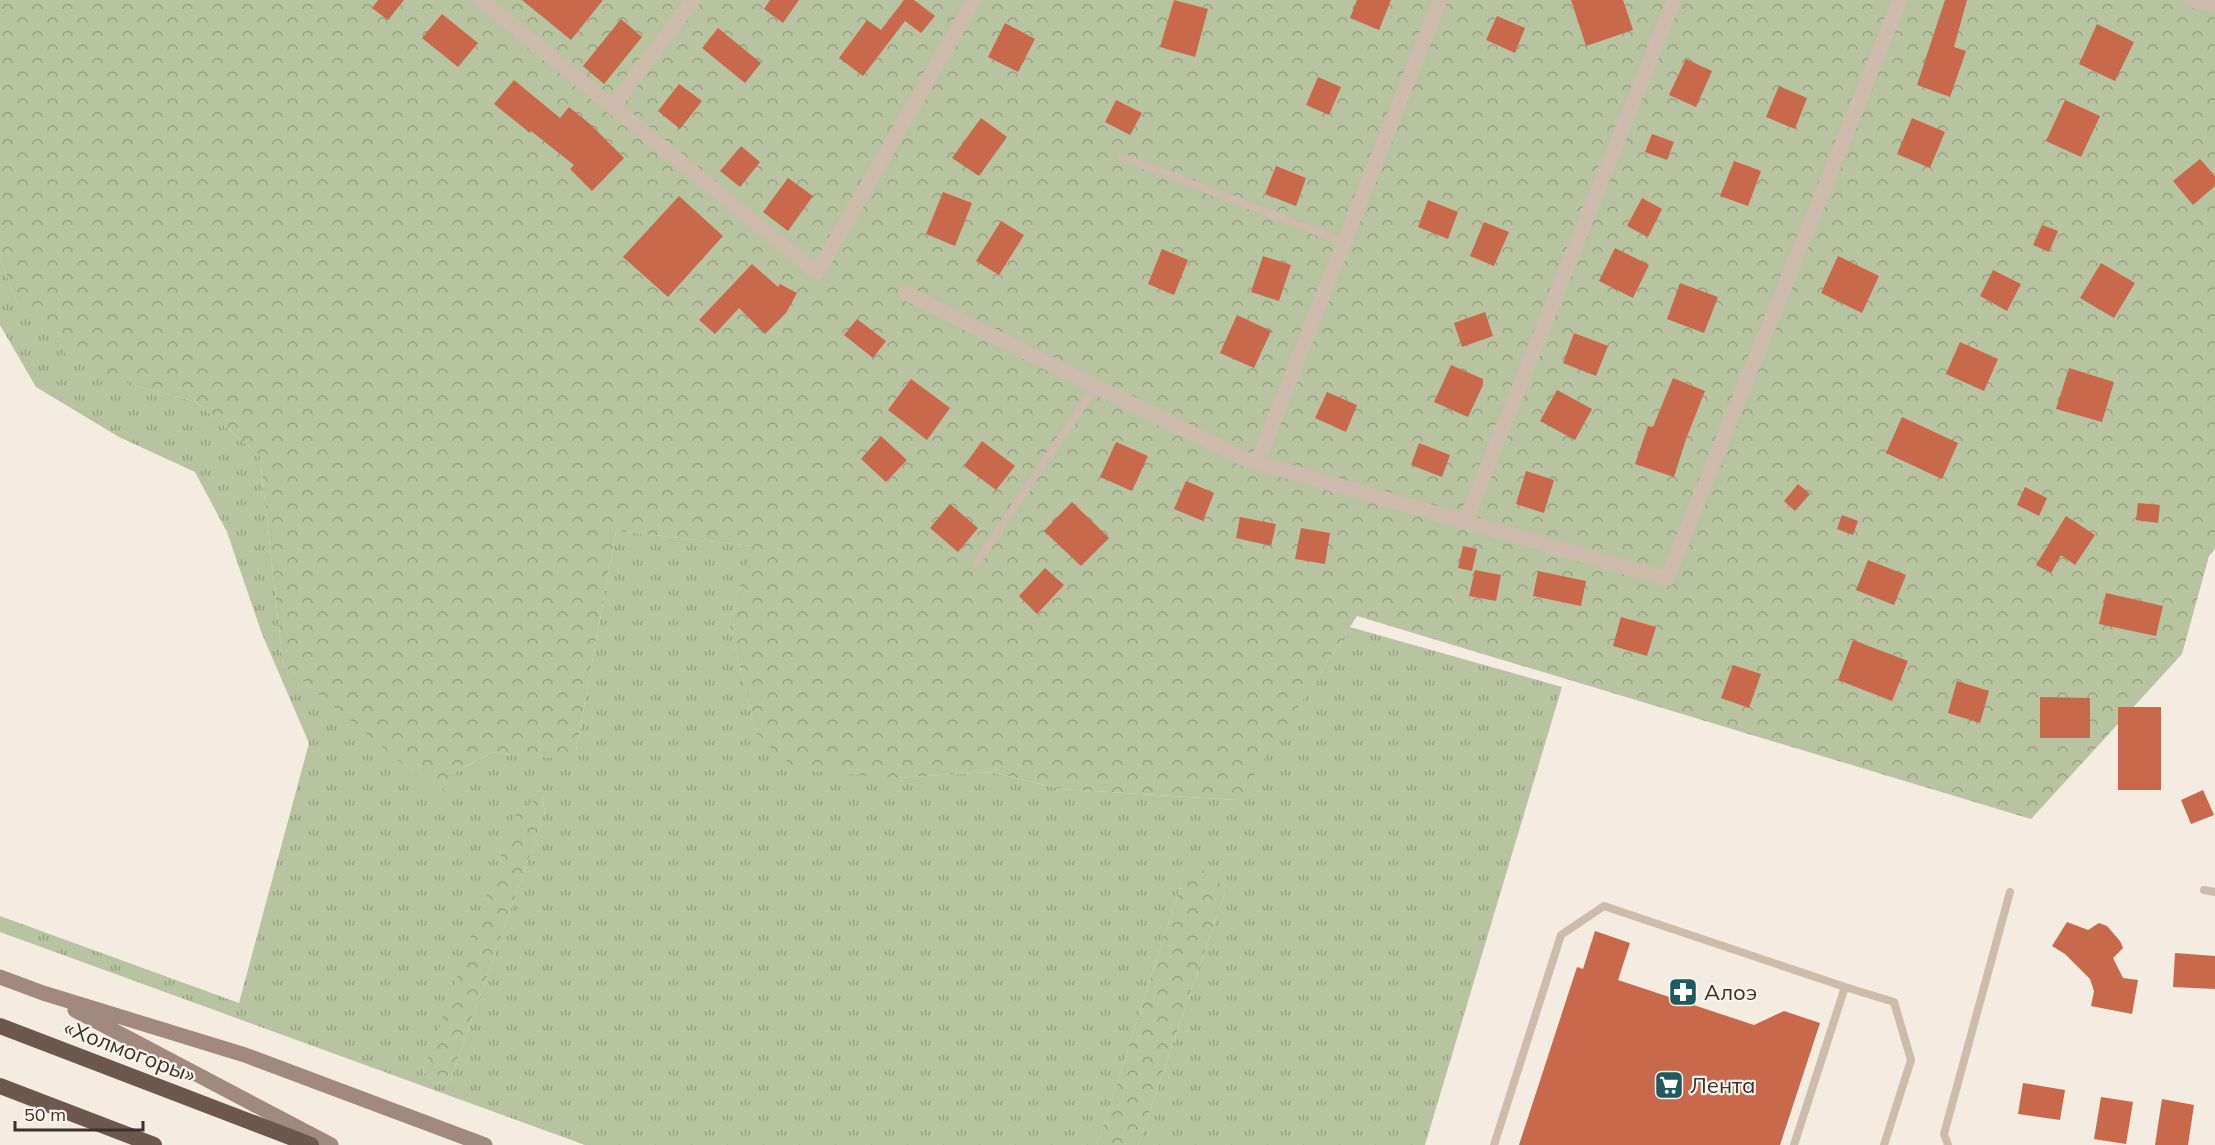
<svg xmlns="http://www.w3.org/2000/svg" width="2215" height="1145" font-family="Mulish,sans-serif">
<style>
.grass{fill:url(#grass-tufts);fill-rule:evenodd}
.forest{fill:url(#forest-crowns)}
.building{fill:#c8694b}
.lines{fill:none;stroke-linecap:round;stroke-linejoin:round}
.service{stroke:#cdbbac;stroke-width:8}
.minor{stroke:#cdbbac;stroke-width:15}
.secondary{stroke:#a18a7d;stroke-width:15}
.trunk{stroke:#6c584f;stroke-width:16}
.labels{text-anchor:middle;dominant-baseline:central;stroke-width:4.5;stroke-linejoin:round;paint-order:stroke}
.poi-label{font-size:22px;fill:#3b302b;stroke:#fbf5ee;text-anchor:start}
.street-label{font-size:22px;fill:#3b302b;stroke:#fbf5ee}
</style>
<defs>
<pattern id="grass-tufts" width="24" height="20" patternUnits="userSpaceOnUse" patternTransform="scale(1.5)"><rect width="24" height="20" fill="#b8c4a0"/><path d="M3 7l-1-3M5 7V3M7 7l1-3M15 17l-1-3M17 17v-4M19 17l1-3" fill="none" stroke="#97a083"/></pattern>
<pattern id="forest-crowns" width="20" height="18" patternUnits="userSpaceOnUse" patternTransform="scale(1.5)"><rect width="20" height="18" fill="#b8c4a0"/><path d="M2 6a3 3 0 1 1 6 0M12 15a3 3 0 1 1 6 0" fill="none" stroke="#97a083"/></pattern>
</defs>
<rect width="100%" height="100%" fill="#f4ebe1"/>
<path class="grass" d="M 0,258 L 17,302 L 127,383 L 196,402 L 260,456 L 283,665 L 439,793 L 457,771 L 493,752 L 510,755 L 576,751 L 616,531 L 753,546 L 729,623 L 757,735 L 895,778 L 990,772 L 1062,789 L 1237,800 L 1350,627 L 1562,687 L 1425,1145 L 1138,1145 L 1225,892 L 1182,881 L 1097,1145 L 585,1145 L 0,932 L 0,916 L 239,1003 L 309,743 L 262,634 L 227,532 L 195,472 L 119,437 L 36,387 L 0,325 ZM 542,796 L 545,812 L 449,1084 L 435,1082 L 423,1072 Z"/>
<path class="forest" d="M 0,0 L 2215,0 L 2215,549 L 2209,556 L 2182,654 L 2031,819 L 1357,616 L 1238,800 L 1062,789 L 990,772 L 895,778 L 798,770 L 757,736 L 729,623 L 752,546 L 616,531 L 576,751 L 552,758 L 510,755 L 493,752 L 457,771 L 439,794 L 283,665 L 260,456 L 196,402 L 127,383 L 65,353 L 17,302 L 0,258 Z
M 542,796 L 545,812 L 449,1084 L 435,1082 L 423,1072 L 515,816 L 520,809 Z
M 1202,870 L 1216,877 L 1225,892 L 1138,1145 L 1097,1145 L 1182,881 Z"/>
<path class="building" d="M 378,0 L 404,0 L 388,20 L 372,8 Z
M 522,0 L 603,0 L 571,40 Z
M 770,0 L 799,0 L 783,23 L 764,9 Z
M 904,0 L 914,0 L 935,16 L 921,33 L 905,21 L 863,76 L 839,58 L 867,20 L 881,30 Z
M 1174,0 L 1208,9 L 1195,57 L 1160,47 Z
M 1357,0 L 1391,0 L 1379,30 L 1350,18 Z
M 1571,0 L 1623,0 L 1633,30 L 1586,46 Z
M 1945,0 L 1967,0 L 1954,47 L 1966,51 L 1950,97 L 1917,85 Z
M 442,14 L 478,43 L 458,67 L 422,38 Z
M 1497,16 L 1525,28 L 1515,53 L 1486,40 Z
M 621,19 L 642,37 L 604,84 L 583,66 Z
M 1005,23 L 1035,39 L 1018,72 L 988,57 Z
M 2097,24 L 2134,42 L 2115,81 L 2079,64 Z
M 718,28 L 761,63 L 745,83 L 702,48 Z
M 1686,59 L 1712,71 L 1696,107 L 1669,95 Z
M 1318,77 L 1341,87 L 1329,115 L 1306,105 Z
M 514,80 L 560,118 L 569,107 L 590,124 L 624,158 L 592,191 L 570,169 L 574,165 L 531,131 L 530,133 L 494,104 Z
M 679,84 L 702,101 L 680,129 L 658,111 Z
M 1779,86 L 1807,98 L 1795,129 L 1766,117 Z
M 1116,100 L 1142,113 L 1130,135 L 1105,122 Z
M 2065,100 L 2100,116 L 2081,157 L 2046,141 Z
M 981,118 L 1007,137 L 979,176 L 952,158 Z
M 1912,118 L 1945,132 L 1930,168 L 1897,154 Z
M 1652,134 L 1674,142 L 1667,160 L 1645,152 Z
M 741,146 L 760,162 L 740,187 L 720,171 Z
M 2200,159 L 2215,176 L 2215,186 L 2193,205 L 2173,181 Z
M 1734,161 L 1761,171 L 1748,206 L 1720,196 Z
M 1276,166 L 1306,178 L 1296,206 L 1265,194 Z
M 788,178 L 813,196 L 788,231 L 763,212 Z
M 943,192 L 972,203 L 955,246 L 926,234 Z
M 679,196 L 723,236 L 668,297 L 623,257 Z
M 1642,198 L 1662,209 L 1648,237 L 1627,226 Z
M 1428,200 L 1458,212 L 1448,239 L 1418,227 Z
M 1001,221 L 1024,235 L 999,275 L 976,261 Z
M 1484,222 L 1509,232 L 1494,266 L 1470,256 Z
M 2042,225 L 2058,231 L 2049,252 L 2033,245 Z
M 1615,248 L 1649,265 L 1633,298 L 1599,281 Z
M 1162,249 L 1188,260 L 1174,295 L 1148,284 Z
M 1263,256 L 1291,265 L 1279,301 L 1251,292 Z
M 1838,256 L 1879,276 L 1862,313 L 1821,293 Z
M 2101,263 L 2135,283 L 2114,318 L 2080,298 Z
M 752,264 L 778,287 L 780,284 L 797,293 L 786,313 L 765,334 L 739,308 L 715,334 L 699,320 Z
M 1993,270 L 2021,284 L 2007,311 L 1980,296 Z
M 1680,283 L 1718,297 L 1704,333 L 1667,319 Z
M 1485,312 L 1493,336 L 1462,347 L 1454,323 Z
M 1237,315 L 1271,331 L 1254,368 L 1220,353 Z
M 857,319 L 886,341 L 873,358 L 844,335 Z
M 1574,333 L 1608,346 L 1596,376 L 1563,363 Z
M 1960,342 L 1998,359 L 1984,391 L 1946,374 Z
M 1451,365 L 1483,379 L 1483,385 L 1468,417 L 1434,402 Z
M 2069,368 L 2114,382 L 2102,422 L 2056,409 Z
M 1673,378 L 1705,391 L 1686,439 L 1674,477 L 1635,464 L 1648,426 L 1653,427 Z
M 911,379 L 950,408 L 927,440 L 888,410 Z
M 1557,390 L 1592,409 L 1575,440 L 1540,421 Z
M 1327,392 L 1357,405 L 1346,432 L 1315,418 Z
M 1902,417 L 1958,443 L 1942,479 L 1886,453 Z
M 881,436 L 907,460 L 886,482 L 861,459 Z
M 982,441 L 1015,466 L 996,490 L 964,466 Z
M 1116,442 L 1148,456 L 1132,491 L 1100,477 Z
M 1419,443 L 1450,455 L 1442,477 L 1411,465 Z
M 1526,471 L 1554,480 L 1544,513 L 1516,504 Z
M 1186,481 L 1214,493 L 1203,521 L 1174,509 Z
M 1798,484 L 1810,494 L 1795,511 L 1784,501 Z
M 2025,487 L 2047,498 L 2039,516 L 2017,505 Z
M 1072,502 L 1109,538 L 1081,566 L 1044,531 Z
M 2138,503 L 2160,505 L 2158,523 L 2136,520 Z
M 950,504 L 978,528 L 958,552 L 930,528 Z
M 1842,515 L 1858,521 L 1853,535 L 1837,529 Z
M 2066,516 L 2095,535 L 2075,565 L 2061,555 L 2051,573 L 2036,565 Z
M 1240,517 L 1276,524 L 1271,546 L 1236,538 Z
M 1301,528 L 1330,533 L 1325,564 L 1295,559 Z
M 1463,546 L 1477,549 L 1472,571 L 1458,568 Z
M 1868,560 L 1906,575 L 1894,605 L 1856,590 Z
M 1045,568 L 1064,585 L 1037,614 L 1019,596 Z
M 1475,570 L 1501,575 L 1496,601 L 1469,596 Z
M 1538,571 L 1586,581 L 1581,606 L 1533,596 Z
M 2106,593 L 2163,606 L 2156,636 L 2099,624 Z
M 1621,617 L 1656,627 L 1647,656 L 1613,646 Z
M 1853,640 L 1908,661 L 1892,701 L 1838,680 Z
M 1733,665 L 1761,674 L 1749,708 L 1721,698 Z
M 1957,681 L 1989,691 L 1980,723 L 1948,713 Z
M 2040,697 L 2090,698 L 2090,738 L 2040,738 Z
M 2118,707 L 2161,707 L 2161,790 L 2118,790 Z
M 2203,790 L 2214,815 L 2191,824 L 2181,800 Z
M 2067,922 L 2088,930 L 2099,923 L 2107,926 L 2120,941 L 2123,948 L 2113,958 L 2123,978 L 2138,980 L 2132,1014 L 2091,1006 L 2094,991 L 2090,979 L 2065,954 L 2052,946 Z
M 1595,931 L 1630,943 L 1618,980 L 1754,1025 L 1784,1011 L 1820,1023 L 1780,1145 L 1519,1145 L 1577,967 L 1583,969 Z
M 2175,953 L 2215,956 L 2215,989 L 2173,987 Z
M 2023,1083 L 2065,1090 L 2060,1120 L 2018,1114 Z
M 2101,1097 L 2133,1102 L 2126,1144 L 2094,1139 Z
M 2162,1099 L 2194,1105 L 2188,1145 L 2155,1145 Z"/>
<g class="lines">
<path class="service" d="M 1122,157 L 1344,242
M 976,564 L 1096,386
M 2204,890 L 2215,892
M 1494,1145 L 1561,935 L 1604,906 L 1845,987
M 1794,1145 L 1845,987 L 1894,1002 L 1911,1060 L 1884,1145
M 1948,1145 L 1944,1134 L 2010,892"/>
<path class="minor" d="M 481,0 L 817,273 L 974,0
M 2191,0 L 2212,5
M 612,107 L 693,0
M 906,293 L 1244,459 L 1667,579 L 1900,0
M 1257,463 L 1440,0
M 1465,522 L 1674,0"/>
<path class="secondary" d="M 0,977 L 43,993 L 245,1055 L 485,1145
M 75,1010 L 331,1145"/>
<path class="trunk" d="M 0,1026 L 311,1145
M 0,1086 L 154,1145"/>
</g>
<defs>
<g id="pharmacy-square" transform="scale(1.5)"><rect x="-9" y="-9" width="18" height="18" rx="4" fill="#1f5a5e" stroke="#fbf5ee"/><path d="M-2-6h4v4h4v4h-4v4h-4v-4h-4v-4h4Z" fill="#fff"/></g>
<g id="supermarket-square" transform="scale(1.5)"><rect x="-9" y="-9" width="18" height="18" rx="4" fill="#1f5a5e" stroke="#fbf5ee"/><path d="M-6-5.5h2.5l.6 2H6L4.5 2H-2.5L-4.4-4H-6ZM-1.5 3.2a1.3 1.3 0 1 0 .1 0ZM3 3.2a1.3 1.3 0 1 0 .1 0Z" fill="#fff"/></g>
</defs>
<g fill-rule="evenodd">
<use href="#pharmacy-square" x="1683" y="992"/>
<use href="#supermarket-square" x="1669" y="1085"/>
</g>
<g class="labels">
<g class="poi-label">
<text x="1704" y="992">Алоэ</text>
<text x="1690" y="1085">Лента</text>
</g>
<g class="street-label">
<text transform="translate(130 1051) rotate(21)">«Холмогоры»</text>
</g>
</g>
<path d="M15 1121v9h128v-9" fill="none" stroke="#3b302b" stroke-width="3"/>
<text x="24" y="1121" font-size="18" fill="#3b302b" stroke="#fbf5ee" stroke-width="4.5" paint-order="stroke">50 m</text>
</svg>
